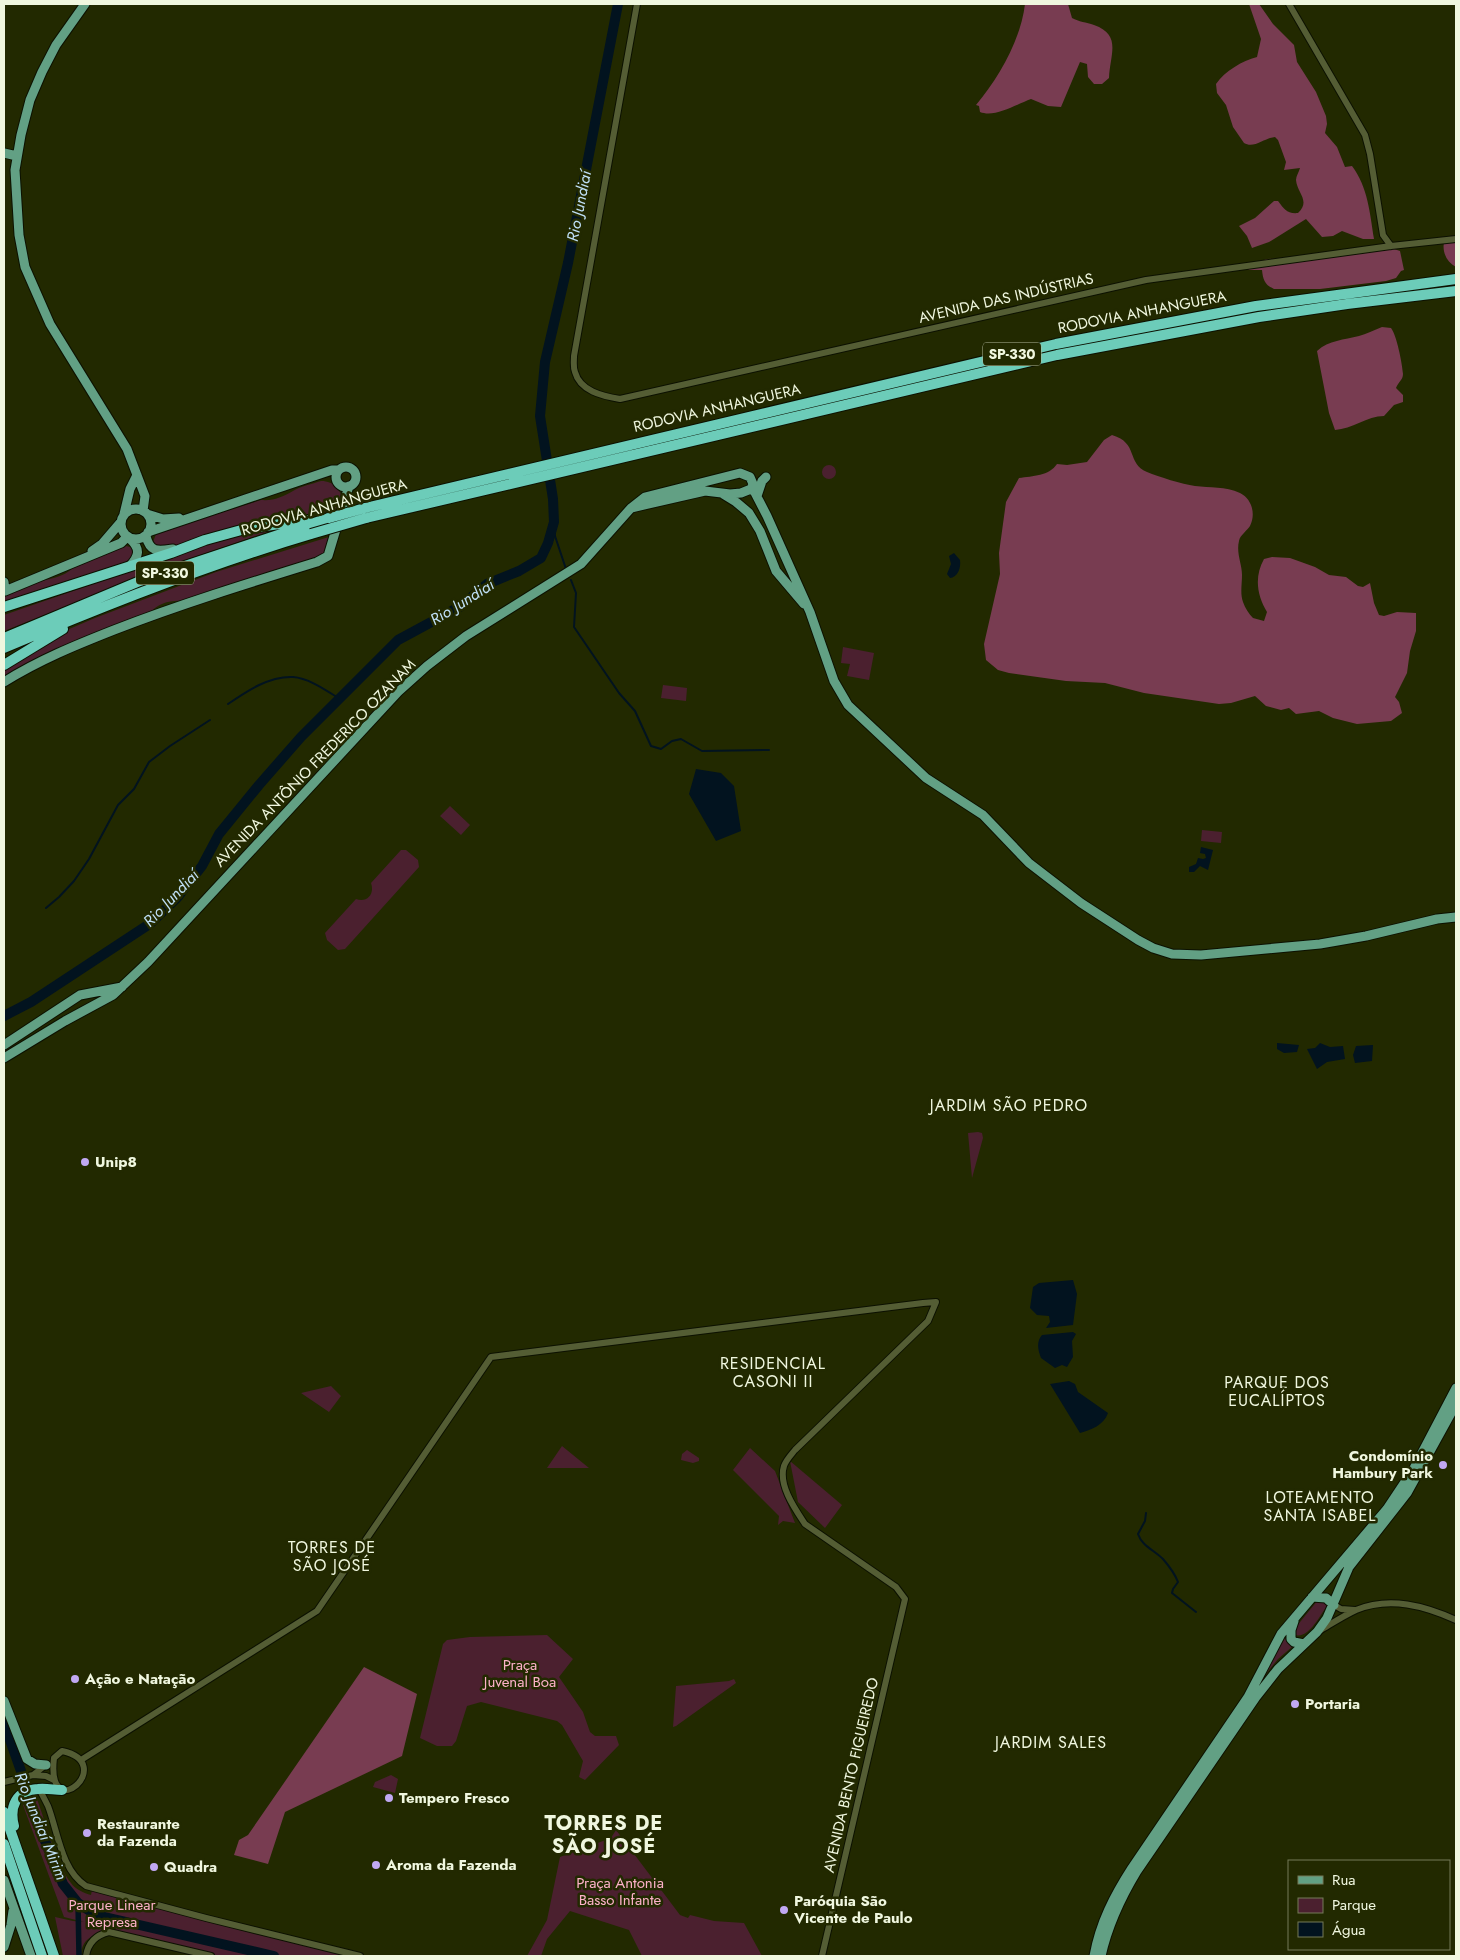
<svg xmlns="http://www.w3.org/2000/svg" width="1460" height="1960" font-family="Jost,sans-serif">
<style>
.green{fill:#4b202f}
.forest{fill:#783c51}
.water{fill:#02131f}
.lines{fill:none;stroke-linecap:round;stroke-linejoin:round}
.stream{stroke:#02131f;stroke-width:2}
.canal{stroke:#02131f;stroke-width:5.5}
.river{stroke:#02131f;stroke-width:10}
.minor-casing{stroke:#0c1100;stroke-width:8}
.major-casing{stroke:#0c1100;stroke-width:11}
.highway-casing{stroke:#0c1100;stroke-width:12}
.minor{stroke:#545d34;stroke-width:6}
.major{stroke:#62a084;stroke-width:9}
.highway{stroke:#6cccb9;stroke-width:10}
.highway-bridge-casing{stroke:#0c1100;stroke-width:12;stroke-linecap:butt}
.highway-bridge{stroke:#6cccb9;stroke-width:10}
.poi-dot{fill:#c1a8f3;stroke:#222900;stroke-width:2}
.labels{text-anchor:middle;dominant-baseline:central;stroke-width:5;stroke-linejoin:round;paint-order:stroke}
.shield{fill:#222900;stroke:#b2b99c;stroke-width:1}
.shield-label{font-size:14px;font-weight:bold;fill:#f0f7df}
.street-label{font-size:15px;fill:#f0f7df;stroke:#222900}
.poi-label{font-size:15px;font-weight:bold;fill:#f0f7df;stroke:#222900;text-anchor:start}
.park-label{font-size:15px;fill:#fdb1c9;stroke:#222900}
.water-label{font-size:16px;font-style:italic;fill:#c0e0f7;stroke:#222900}
.neighbourhood-label{font-size:16px;letter-spacing:1px;fill:#f0f7df;stroke:#222900}
.district-label{font-size:20px;font-weight:bold;letter-spacing:1px;fill:#f0f7df;stroke:#222900}
</style>
<rect width="100%" height="100%" fill="#222900"/>
<path class="green" d="M822 472a7 7 0 1 1 14 0a7 7 0 1 1-14 0Z
M 321,481 C 336,481 344,493 342,507 C 313,515 285,520 255,525 C 242,528 227,529 214,533 C 200,537 162,556 153,542 L 156,534 L 161,532 L 261,500 C 274,501 282,497 293,491 C 301,486 312,484 321,481 Z
M 276,529 L 165,567 L 4,631 L 4,615 L 237,534 Z
M 332,536 L 325,553 L 318,557 L 184,601 C 170,600 158,603 149,614 L 4,679 L 4,669 L 67,630 L 95,618 L 216,572 Z
M 126,546 L 134,548 L 132,561 L 4,603 L 4,597 C 16,592 28,585 41,581 C 53,578 63,577 73,568 Z
M 843,647 L 874,653 L 869,680 L 847,676 L 850,664 L 841,663 Z
M 663,685 L 687,688 L 686,701 L 661,698 Z
M 450,806 L 470,825 L 461,835 L 440,816 Z
M 1202,830 L 1222,832 L 1221,843 L 1201,841 Z
M 401,850 L 406,850 L 418,860 L 419,867 L 345,949 L 338,950 L 327,940 L 325,933 L 356,899 C 367,903 375,894 371,883 Z
M 978,1132 L 982,1133 L 983,1138 L 972,1178 L 968,1133 Z
M 331,1386 L 341,1396 L 329,1412 L 301,1393 Z
M 562,1446 L 589,1468 L 547,1468 Z
M 750,1448 L 775,1471 L 795,1523 L 783,1521 L 778,1525 L 779,1516 L 733,1470 Z
M 687,1450 L 699,1458 L 699,1461 L 693,1463 L 681,1460 L 682,1454 Z
M 790,1461 L 842,1505 L 825,1528 L 798,1502 Z
M 1318,1600 L 1324,1602 L 1327,1606 C 1320,1615 1309,1639 1295,1635 L 1294,1631 L 1296,1627 Z
M 547,1635 L 573,1659 L 559,1677 L 583,1712 L 590,1732 L 595,1736 L 616,1736 L 619,1745 L 585,1780 L 579,1777 L 583,1761 L 562,1725 L 557,1721 L 481,1702 L 467,1706 L 456,1741 L 452,1746 L 437,1746 L 420,1738 L 443,1644 L 447,1640 L 470,1637 Z
M 1284,1636 L 1287,1642 L 1293,1646 L 1278,1659 L 1264,1676 Z
M 734,1679 L 736,1683 L 676,1726 L 673,1727 L 676,1686 L 729,1681 Z
M 391,1775 L 398,1779 L 395,1793 L 373,1787 L 375,1782 Z
M 37,1799 C 45,1821 58,1867 71,1883 C 75,1889 84,1893 91,1895 L 92,1890 L 221,1925 L 354,1956 L 212,1956 L 105,1931 C 92,1935 81,1940 81,1956 L 63,1956 L 55,1917 L 73,1921 L 84,1922 L 64,1917 L 23,1805 Z
M 616,1830 L 680,1915 L 688,1918 L 690,1915 L 714,1921 L 744,1923 L 762,1956 L 642,1956 L 629,1930 L 570,1911 L 547,1939 L 541,1956 L 527,1956 L 547,1920 L 560,1857 L 611,1838 Z"/>
<path class="forest" d="M 1025,4 L 1068,4 L 1072,18 C 1079,22 1086,22 1094,25 C 1122,35 1110,54 1109,78 L 1102,84 L 1094,84 L 1088,77 L 1087,64 L 1080,62 L 1061,107 L 1048,106 L 1031,99 C 1017,104 995,118 980,112 L 979,106 L 976,105 C 999,78 1021,39 1025,4 Z
M 1249,4 L 1259,4 L 1273,24 L 1294,45 L 1297,62 L 1316,92 L 1326,116 L 1327,124 L 1325,133 L 1337,147 L 1345,167 L 1352,166 C 1368,187 1370,214 1374,239 L 1363,239 L 1342,231 L 1333,236 L 1322,237 L 1306,219 L 1269,242 L 1252,248 L 1247,236 L 1239,226 L 1255,218 L 1274,201 L 1278,201 C 1284,209 1287,214 1298,213 C 1311,201 1297,193 1296,180 C 1296,176 1299,172 1300,168 L 1284,170 L 1286,162 L 1278,140 L 1275,137 C 1264,138 1254,149 1244,143 L 1233,127 L 1226,105 L 1217,93 L 1216,84 C 1225,71 1242,61 1257,57 L 1261,39 Z
M 1456,236 L 1456,267 C 1447,262 1442,253 1444,242 Z
M 1388,247 L 1400,251 L 1404,270 L 1401,271 L 1396,278 L 1386,281 L 1320,289 L 1274,289 C 1265,285 1263,280 1262,270 L 1249,270 L 1247,268 L 1252,264 L 1267,259 L 1292,258 Z
M 1382,327 L 1391,328 C 1397,336 1402,363 1403,374 C 1403,380 1398,382 1396,388 L 1403,395 L 1403,402 L 1394,405 L 1384,416 C 1367,416 1352,429 1335,430 L 1329,413 L 1317,351 C 1329,340 1344,340 1359,336 C 1366,334 1374,330 1382,327 Z
M 1112,435 C 1139,443 1126,463 1147,472 C 1159,477 1182,484 1195,486 C 1210,488 1225,486 1240,493 C 1252,499 1256,514 1250,526 C 1247,531 1240,535 1239,541 C 1236,553 1242,564 1242,575 C 1242,584 1240,594 1243,602 C 1245,608 1249,614 1253,618 L 1264,621 L 1267,612 C 1257,595 1254,577 1264,559 L 1272,557 L 1290,558 L 1315,567 L 1329,575 L 1346,577 L 1358,586 L 1363,587 L 1370,583 L 1374,603 L 1379,615 L 1384,616 L 1397,612 L 1416,613 L 1416,631 L 1410,651 L 1407,673 L 1395,697 L 1399,702 L 1402,713 L 1391,721 L 1357,724 L 1333,718 L 1319,711 L 1296,714 L 1289,708 L 1281,710 L 1266,706 L 1255,696 L 1231,703 L 1219,704 L 1144,693 L 1105,683 L 1066,681 L 1009,673 L 998,670 L 986,660 L 984,644 L 1000,574 L 999,553 L 1006,502 L 1019,478 C 1033,476 1049,476 1057,464 L 1067,465 L 1087,462 L 1104,440 Z
M 364,1667 L 417,1694 L 402,1756 L 285,1812 L 268,1864 L 234,1855 L 239,1840 L 248,1835 Z"/>
<path class="water" d="M 954,553 L 960,560 C 961,568 958,577 950,578 L 947,574 L 951,564 L 949,556 Z
M 696,769 L 721,773 L 734,786 L 741,831 L 716,841 L 689,794 Z
M 1201,847 L 1213,850 L 1208,870 L 1200,866 L 1194,872 L 1189,872 L 1189,867 L 1196,864 L 1198,858 L 1203,859 L 1206,858 L 1205,854 L 1200,853 Z
M 1277,1043 L 1299,1045 L 1297,1052 L 1284,1053 L 1277,1049 Z
M 1320,1043 L 1330,1047 L 1343,1046 L 1345,1059 L 1327,1062 L 1317,1069 L 1307,1049 L 1315,1048 Z
M 1373,1045 L 1372,1061 L 1355,1063 L 1353,1055 L 1356,1046 Z
M 1073,1280 L 1077,1294 L 1073,1325 L 1046,1328 L 1050,1322 L 1049,1316 L 1037,1315 L 1030,1308 L 1033,1287 L 1039,1283 Z
M 1073,1332 L 1076,1334 L 1072,1341 L 1073,1357 L 1067,1367 L 1062,1365 L 1055,1368 L 1041,1358 C 1038,1350 1036,1342 1042,1335 Z
M 1069,1381 L 1075,1384 L 1078,1392 L 1108,1413 C 1104,1425 1091,1430 1080,1433 L 1050,1384 Z"/>
<g class="lines">
<path class="stream" d="M 554,522 L 555,536 L 566,569
M 571,580 L 576,593 L 574,627 L 619,693 L 635,711 L 651,746 L 661,749 L 672,741 L 681,739 L 702,751 L 769,750
M 228,704 C 247,691 269,676 293,677 C 309,678 327,691 340,699
M 46,908 L 59,897 L 74,881 L 89,859 L 118,805 L 134,789 L 149,762 L 170,746 L 210,720
M 1146,1513 L 1145,1521 L 1138,1534 C 1142,1546 1154,1550 1163,1559 C 1169,1566 1175,1574 1178,1582 L 1173,1589 L 1172,1593 L 1196,1612"/>
<path class="canal" d="M 78,1903 L 79,1956"/>
<path class="river" d="M 4,1016 L 31,1002 L 151,923 L 177,898 L 202,866 L 219,834 L 259,785 L 301,737 L 398,640 L 461,606 L 487,584 L 519,571 L 541,558 L 548,543 L 554,522 L 553,499 L 540,416 L 545,362 L 568,263 L 618,4
M 4,1723 L 21,1771 L 30,1805 L 63,1884 L 78,1903 L 96,1915 L 274,1956"/>
<g class="minor-casing">
<path id="minor" d="M 637,4 L 574,356 C 574,361 573,367 575,372 C 580,391 602,396 620,399 L 1146,280 L 1391,246 L 1456,239
M 1289,4 L 1365,135 L 1370,154 L 1383,235 L 1391,246
M 1334,1605 L 1341,1609 L 1355,1610
M 1319,1631 C 1331,1624 1343,1616 1356,1610 C 1390,1596 1425,1606 1456,1620
M 62,1751 C 119,1763 46,1828 54,1758 Z
M 81,1760 L 317,1611 L 491,1357 L 923,1303 L 936,1302 L 928,1321 L 795,1450 C 791,1455 786,1460 784,1466 C 778,1485 795,1509 805,1524 L 896,1587 L 905,1599 L 822,1956
M 33,1775 L 46,1776 L 54,1780
M 4,1782 L 33,1775 L 47,1764
M 39,1789 C 42,1794 45,1800 48,1806 C 58,1832 61,1870 86,1886 L 206,1918 L 360,1956
M 86,1956 C 88,1943 96,1935 109,1932 L 211,1956"/>
</g>
<g class="major-casing">
<path id="major" d="M 85,4 L 56,45 L 42,72 L 30,100 L 21,135 L 15,170 L 19,235 L 25,267 L 50,324 L 127,449 L 145,496 L 143,511
M 4,153 L 17,156
M336 477a10 10 0 1 1 20 0a10 10 0 1 1-20 0Z
M 752,487 L 767,516 L 810,612 L 834,681 L 848,705 L 926,778 L 983,815 L 1029,863 L 1081,903 L 1138,940 L 1153,948 L 1172,954 L 1201,955 L 1320,944 L 1366,936 L 1437,919 L 1456,917
M 723,494 L 736,502 L 749,513 L 760,531 L 776,571 L 804,604
M 757,496 L 762,481 L 766,477
M121 524a15 15 0 1 1 30 0a15 15 0 1 1-30 0Z
M 124,514 L 130,489 L 137,475
M 147,514 L 163,519 L 179,518
M 148,532 L 332,470 L 338,470
M 146,536 C 150,553 158,551 173,549
M 92,551 L 102,544 L 120,523
M 130,566 C 139,556 141,549 130,539
M 4,582 L 5,591 L 121,543 L 127,537
M 4,682 C 39,660 76,645 114,630 C 181,604 249,583 317,562 L 328,556 L 349,486
M 4,1045 L 80,995 L 122,987
M 4,1058 L 65,1021 L 113,995 L 148,962 L 398,692 L 427,666 L 466,636 L 581,564 L 631,508 L 645,497 L 740,473 L 750,477 L 753,484 L 751,489 L 741,493 L 730,494 L 705,491 L 631,508
M 1312,1597 L 1326,1598 L 1334,1605
M 1294,1621 L 1291,1630 L 1291,1639 L 1294,1642 L 1304,1644
M 4,1701 L 27,1759 L 35,1764 L 46,1765
M 4,1880 L 31,1956
M 4,1947 L 11,1925 L 13,1911
M 1094,1956 C 1100,1923 1114,1896 1132,1868 L 1248,1697 L 1281,1634 L 1387,1509 L 1413,1470 L 1456,1388
M 1101,1956 C 1108,1925 1120,1899 1137,1871 L 1256,1697 L 1278,1669 L 1317,1632 L 1327,1618 L 1349,1567 L 1407,1493 L 1456,1404"/>
</g>
<g class="highway-casing">
<path id="highway" d="M 365,508 L 1056,344 L 1256,306 L 1456,279
M 366,518 L 1057,355 L 1259,317 L 1347,304 L 1456,291
M 4,607 L 171,553 L 205,540 L 245,529 L 307,520
M 4,638 L 140,581 L 329,518
M 4,648 C 105,605 206,565 311,534
M 4,665 L 63,629
M 4,1812 L 54,1956
M 14,1826 C 9,1807 16,1790 38,1789 C 46,1788 54,1790 62,1790
M 4,1844 L 42,1956"/>
</g>
<use href="#minor" class="minor"/>
<use href="#major" class="major"/>
<use href="#highway" class="highway"/>
<g class="highway-bridge-casing">
<path id="highway-bridge" d="M 329,518 L 365,508
M 311,534 L 366,518"/>
</g>
<use href="#highway-bridge" class="highway-bridge"/>
</g>
<g class="poi-dot">
<circle cx="85" cy="1162" r="5"/>
<circle cx="1443" cy="1465" r="5"/>
<circle cx="75" cy="1679" r="5"/>
<circle cx="1295" cy="1704" r="5"/>
<circle cx="389" cy="1798" r="5"/>
<circle cx="87" cy="1833" r="5"/>
<circle cx="376" cy="1865" r="5"/>
<circle cx="154" cy="1867" r="5"/>
<circle cx="784" cy="1910" r="5"/>
</g>
<g class="labels">
<g class="shield">
<rect x="983" y="342.5" width="58" height="23" rx="4"/>
<rect x="136" y="561.5" width="58" height="23" rx="4"/>
</g>
<g class="shield-label">
<text x="1012" y="354">SP-330</text>
<text x="165" y="573">SP-330</text>
</g>
<g class="street-label">
<text transform="translate(1006 298) rotate(-13)">AVENIDA DAS INDÚSTRIAS</text>
<text transform="translate(1142 312) rotate(-11)">RODOVIA ANHANGUERA</text>
<text transform="translate(717 408) rotate(-13)">RODOVIA ANHANGUERA</text>
<text transform="translate(324 507) rotate(-16)">RODOVIA ANHANGUERA</text>
<text transform="translate(315 763) rotate(-46)">AVENIDA ANTÔNIO FREDERICO OZANAM</text>
<text transform="translate(851 1775) rotate(-77)">AVENIDA BENTO FIGUEIREDO</text>
</g>
<g class="poi-label">
<text x="95" y="1162">Unip8</text>
<text x="1433" y="1456" text-anchor="end">Condomínio<tspan x="1433" dy="17">Hambury Park</tspan></text>
<text x="85" y="1679">Ação e Natação</text>
<text x="1305" y="1704">Portaria</text>
<text x="399" y="1798">Tempero Fresco</text>
<text x="97" y="1824">Restaurante<tspan x="97" dy="17">da Fazenda</tspan></text>
<text x="386" y="1865">Aroma da Fazenda</text>
<text x="164" y="1867">Quadra</text>
<text x="794" y="1901">Paróquia São<tspan x="794" dy="17">Vicente de Paulo</tspan></text>
</g>
<g class="park-label">
<text x="520" y="1665">Praça<tspan x="520" dy="17">Juvenal Boa</tspan></text>
<text x="620" y="1883">Praça Antonia<tspan x="620" dy="17">Basso Infante</tspan></text>
<text x="112" y="1905">Parque Linear<tspan x="112" dy="17">Represa</tspan></text>
</g>
<g class="water-label">
<text transform="translate(579 206) rotate(-79)">Rio Jundiaí</text>
<text transform="translate(462 602) rotate(-32)">Rio Jundiaí</text>
<text transform="translate(171 898) rotate(-46)">Rio Jundiaí</text>
<text transform="translate(41 1826) rotate(68)">Rio Jundiaí Mirim</text>
</g>
<g class="neighbourhood-label">
<text x="1009" y="1105">JARDIM SÃO PEDRO</text>
<text x="773" y="1363">RESIDENCIAL<tspan x="773" dy="18">CASONI II</tspan></text>
<text x="1277" y="1382">PARQUE DOS<tspan x="1277" dy="18">EUCALÍPTOS</tspan></text>
<text x="1320" y="1497">LOTEAMENTO<tspan x="1320" dy="18">SANTA ISABEL</tspan></text>
<text x="332" y="1547">TORRES DE<tspan x="332" dy="18">SÃO JOSÉ</tspan></text>
<text x="1051" y="1742">JARDIM SALES</text>
</g>
<g class="district-label">
<text x="604" y="1823">TORRES DE<tspan x="604" dy="23">SÃO JOSÉ</tspan></text>
</g>
</g>
<rect width="1460" height="1960" fill="none" stroke="#f0f7df" stroke-width="10"/>
<rect x="1288" y="1860" width="162" height="90" fill="#222900" stroke="#747b59"/>
<rect x="1298" y="1876" width="25" height="8" fill="#62a084" stroke="#747b59"/>
<text x="1332" y="1885" font-size="15" fill="#f0f7df">Rua</text>
<rect x="1298" y="1898" width="25" height="15" fill="#4b202f" stroke="#747b59"/>
<text x="1332" y="1910" font-size="15" fill="#f0f7df">Parque</text>
<rect x="1298" y="1922" width="25" height="15" fill="#02131f" stroke="#747b59"/>
<text x="1332" y="1935" font-size="15" fill="#f0f7df">Água</text>
</svg>
